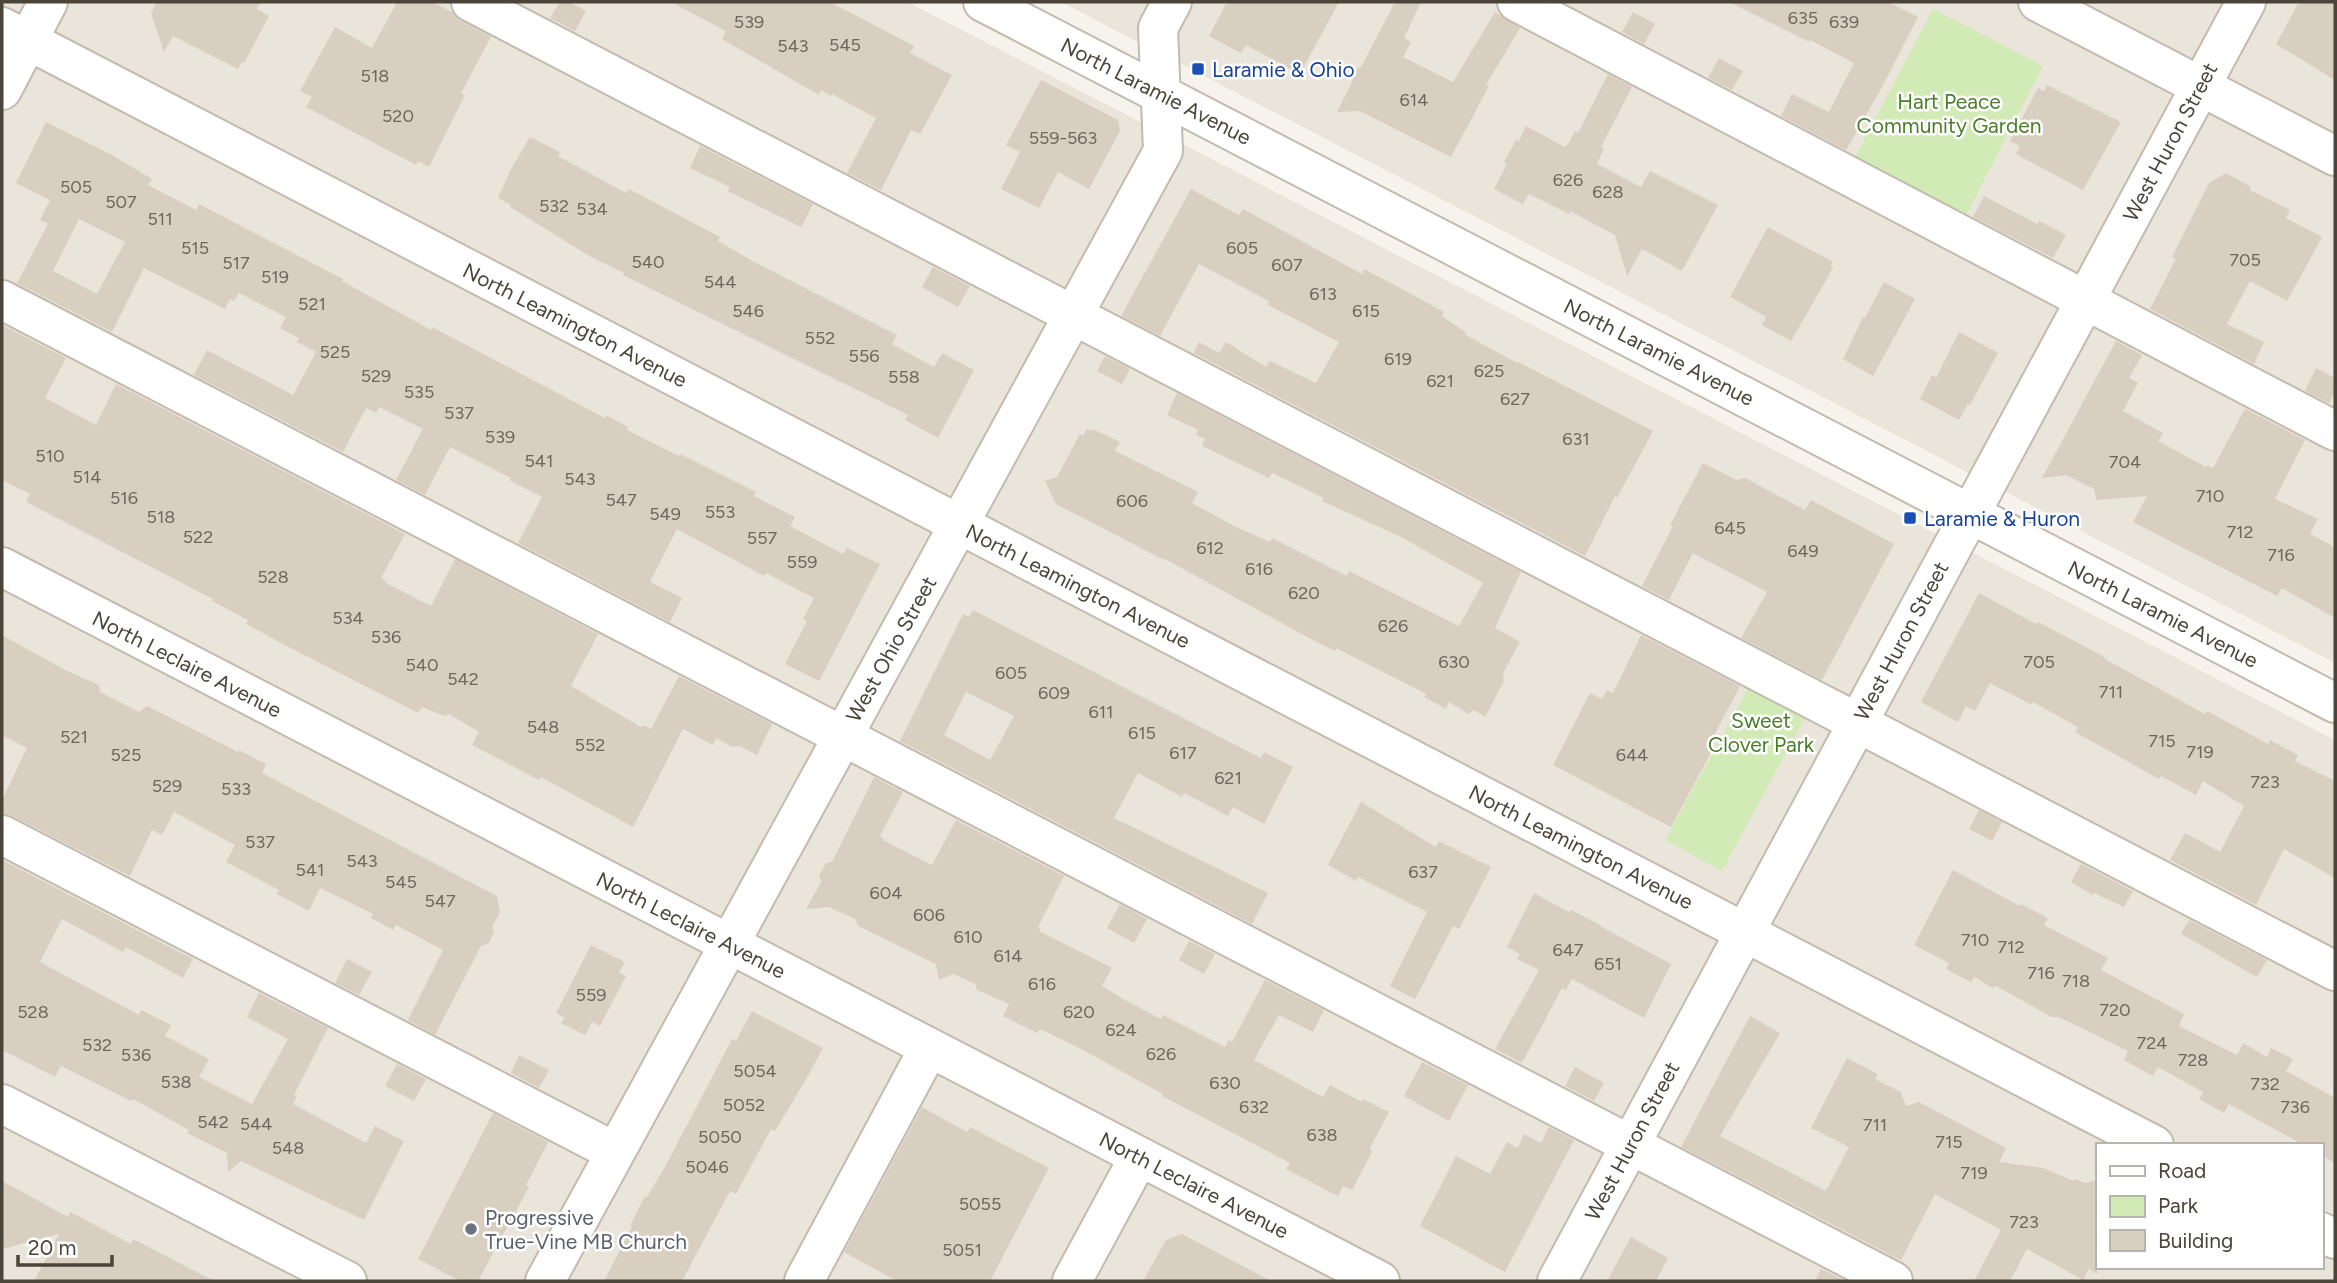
<svg xmlns="http://www.w3.org/2000/svg" width="2337" height="1283" font-family="Figtree,sans-serif">
<style>
.residential{fill:#eae5da;fill-rule:evenodd}
.green{fill:#d2eab5}
.building{fill:#d8cfc1;fill-rule:evenodd}
.lines{fill:none;stroke-linecap:round;stroke-linejoin:round}
.minor-casing{stroke:#c2bbae;stroke-width:42}
.minor{stroke:#fff;stroke-width:38}
.transit-dot{fill:#1a4fb4;stroke:#fff;stroke-width:2.5}
.worship-dot{fill:#6b7280;stroke:#fff;stroke-width:2.5}
.labels{text-anchor:middle;dominant-baseline:central;stroke-width:5;stroke-linejoin:round;paint-order:stroke}
.number-label{font-size:18px;fill:#6e675b}
.transit-label{font-size:21px;fill:#164399;stroke:#fff;text-anchor:start}
.street-label{font-size:21px;fill:#4b4439;stroke:#fff}
.park-label{font-size:21px;fill:#4a7f2a;stroke:#fff}
.worship-label{font-size:21px;fill:#5b616d;stroke:#fff;text-anchor:start}
</style>
<rect width="100%" height="100%" fill="#f6f3ec"/>
<path class="residential" d="M 2,2 L 908,2 L 2335,740 L 2335,1281 L 2,1281 ZM 2097,1145 L 2321,1145 L 2321,1267 L 2097,1267 Z
M 1061,2 L 2335,2 L 2335,663 L 1187,67 Z"/>
<path class="green" d="M 1933,9 L 2043,66 L 1965,217 L 1854,159 Z
M 1751,683 L 1808,712 L 1722,871 L 1665,840 Z"/>
<path class="building" d="M 157,2 L 261,2 L 257,9 L 269,16 L 244,63 L 242,62 L 238,69 L 173,36 L 164,52 L 151,13 Z
M 397,2 L 432,2 L 452,12 L 461,21 L 491,37 L 461,93 L 465,95 L 429,167 L 418,161 L 416,165 L 306,107 L 312,97 L 300,91 L 335,27 L 372,48 Z
M 560,2 L 569,2 L 586,11 L 575,31 L 550,18 Z
M 671,2 L 830,2 L 914,46 L 910,53 L 952,75 L 920,134 L 911,130 L 881,190 L 847,173 L 876,118 L 832,94 L 831,96 L 821,90 L 819,95 L 722,39 L 726,31 Z
M 1227,2 L 1339,2 L 1300,74 L 1246,45 L 1241,53 L 1209,36 Z
M 1395,2 L 1421,2 L 1404,38 L 1411,42 L 1403,57 L 1453,82 L 1495,12 L 1520,28 L 1486,85 L 1489,86 L 1451,157 L 1360,111 L 1337,112 L 1351,84 L 1355,70 L 1361,67 Z
M 1729,2 L 1888,2 L 1918,17 L 1881,89 L 1846,150 L 1781,116 L 1792,94 L 1829,112 L 1854,63 L 1810,40 L 1809,42 Z
M 2299,2 L 2335,2 L 2335,80 L 2276,44 Z
M 1633,12 L 1655,24 L 1644,44 L 1622,32 Z
M 1719,58 L 1743,71 L 1732,90 L 1708,78 Z
M 1608,74 L 1632,87 L 1601,147 L 1604,148 L 1597,164 L 1641,187 L 1650,171 L 1718,205 L 1682,271 L 1642,249 L 1627,276 L 1615,235 L 1570,211 L 1569,214 L 1529,194 L 1523,204 L 1494,189 L 1507,164 L 1504,162 L 1516,140 L 1519,141 L 1526,126 L 1565,147 L 1568,144 L 1575,131 L 1578,133 Z
M 1041,80 L 1118,120 L 1120,131 L 1089,189 L 1058,172 L 1039,208 L 1001,189 L 1020,152 L 1006,145 Z
M 2047,85 L 2121,122 L 2083,190 L 2016,154 L 2020,146 L 2010,141 L 2038,88 L 2044,91 Z
M 46,122 L 112,155 L 152,179 L 148,185 L 196,210 L 199,204 L 343,279 L 342,281 L 431,330 L 432,327 L 605,418 L 606,415 L 628,427 L 627,430 L 679,456 L 680,454 L 756,492 L 754,496 L 795,517 L 790,526 L 843,554 L 847,548 L 880,564 L 819,681 L 785,664 L 807,621 L 803,619 L 814,598 L 766,573 L 764,576 L 677,529 L 650,582 L 682,598 L 670,622 L 518,543 L 542,497 L 509,480 L 511,478 L 450,447 L 425,495 L 396,480 L 423,429 L 379,407 L 376,413 L 366,408 L 343,452 L 194,375 L 207,350 L 293,395 L 316,352 L 297,342 L 299,338 L 280,328 L 286,317 L 239,293 L 234,301 L 230,299 L 225,309 L 144,268 L 112,332 L 17,283 L 48,224 L 40,220 L 50,200 L 16,183 ZM 79,219 L 125,242 L 97,294 L 53,271 Z
M 530,137 L 560,152 L 558,156 L 593,175 L 626,193 L 629,189 L 720,237 L 718,241 L 756,263 L 897,335 L 892,344 L 934,367 L 942,353 L 974,370 L 938,438 L 905,420 L 908,415 L 623,275 L 624,273 L 591,257 L 510,207 L 511,205 L 498,198 L 511,169 Z
M 700,146 L 813,204 L 801,227 L 728,191 L 730,187 L 690,168 Z
M 2226,173 L 2251,187 L 2250,190 L 2290,210 L 2286,218 L 2322,237 L 2287,301 L 2250,281 L 2227,324 L 2264,342 L 2254,364 L 2150,309 L 2176,259 L 2172,257 L 2209,183 Z
M 1191,189 L 1239,215 L 1243,209 L 1362,274 L 1364,269 L 1402,289 L 1444,312 L 1442,316 L 1465,332 L 1466,335 L 1517,363 L 1518,362 L 1653,431 L 1617,498 L 1615,496 L 1585,556 L 1194,353 L 1199,342 L 1219,353 L 1226,342 L 1266,367 L 1270,361 L 1316,383 L 1339,342 L 1268,305 L 1269,301 L 1199,264 L 1160,336 L 1121,316 Z
M 1984,196 L 2037,224 L 2039,221 L 2066,235 L 2053,258 L 1973,217 Z
M 1768,227 L 1833,262 L 1830,266 L 1833,268 L 1791,341 L 1762,325 L 1766,317 L 1730,297 Z
M 933,267 L 970,286 L 958,307 L 922,287 Z
M 1884,282 L 1915,299 L 1873,376 L 1843,359 L 1863,317 L 1865,318 Z
M 2,325 L 66,358 L 45,398 L 96,425 L 116,384 L 405,534 L 381,578 L 387,582 L 386,583 L 431,606 L 455,559 L 598,634 L 571,686 L 641,727 L 643,725 L 651,729 L 679,676 L 772,724 L 757,755 L 740,746 L 732,747 L 716,738 L 713,745 L 683,729 L 633,827 L 541,777 L 539,780 L 472,745 L 479,732 L 449,714 L 445,716 L 422,707 L 418,713 L 281,643 L 246,624 L 248,620 L 212,601 L 213,599 L 26,502 L 30,494 L 2,480 Z
M 1959,332 L 1998,353 L 1970,405 L 1968,404 L 1959,420 L 1920,399 L 1932,375 L 1936,378 Z
M 2116,341 L 2142,355 L 2129,378 L 2138,383 L 2123,411 L 2163,433 L 2158,441 L 2206,467 L 2207,465 L 2213,468 L 2245,409 L 2305,440 L 2275,499 L 2318,519 L 2310,534 L 2335,547 L 2335,618 L 2282,588 L 2277,596 L 2133,522 L 2147,496 L 2096,500 L 2094,489 L 2066,475 L 2042,478 Z
M 1105,356 L 1130,369 L 1122,384 L 1097,371 Z
M 2316,368 L 2335,378 L 2335,392 L 2329,403 L 2305,391 Z
M 1177,393 L 1521,572 L 1495,628 L 1520,642 L 1503,673 L 1504,681 L 1485,717 L 1474,710 L 1469,714 L 1449,702 L 1446,709 L 1424,697 L 1426,694 L 1336,648 L 1335,651 L 1309,638 L 1165,559 L 1164,560 L 1056,504 L 1045,481 L 1057,477 L 1080,434 L 1083,436 L 1087,429 L 1091,431 L 1093,429 L 1120,442 L 1115,451 L 1198,492 L 1192,503 L 1234,526 L 1270,542 L 1272,538 L 1347,576 L 1349,571 L 1459,626 L 1483,583 L 1401,537 L 1322,501 L 1324,498 L 1272,473 L 1269,478 L 1202,446 L 1205,439 L 1196,435 L 1198,430 L 1167,415 Z
M 1703,463 L 1736,480 L 1745,478 L 1805,510 L 1811,500 L 1894,544 L 1822,680 L 1741,638 L 1767,592 L 1693,553 L 1669,600 L 1642,586 L 1673,526 L 1670,525 Z
M 1979,593 L 2036,624 L 2038,622 L 2103,656 L 2105,659 L 2205,714 L 2207,711 L 2268,744 L 2270,740 L 2298,755 L 2295,761 L 2335,781 L 2335,878 L 2284,849 L 2256,905 L 2170,860 L 2185,833 L 2220,852 L 2244,806 L 2203,781 L 2196,795 L 2161,776 L 2159,779 L 2075,732 L 2078,727 L 2033,702 L 2032,705 L 1990,683 L 1975,711 L 1966,706 L 1958,722 L 1921,702 Z
M 973,610 L 1261,758 L 1264,752 L 1293,767 L 1264,824 L 1233,807 L 1228,816 L 1184,793 L 1182,797 L 1138,773 L 1114,818 L 1268,893 L 1252,924 L 900,741 L 963,614 L 969,617 ZM 966,692 L 1014,716 L 990,760 L 944,735 Z
M 2,635 L 65,670 L 99,685 L 100,692 L 139,712 L 147,706 L 238,752 L 239,750 L 266,764 L 262,773 L 497,896 L 500,912 L 492,927 L 494,932 L 489,943 L 481,946 L 435,1035 L 408,1020 L 443,950 L 396,925 L 393,930 L 371,918 L 373,914 L 320,888 L 309,911 L 277,894 L 279,890 L 226,862 L 235,845 L 174,812 L 162,835 L 152,830 L 130,876 L 12,816 L 2,813 L 2,800 L 27,748 L 2,735 Z
M 1641,635 L 1740,686 L 1708,747 L 1713,749 L 1671,827 L 1553,765 L 1590,693 L 1602,699 L 1607,690 L 1613,693 Z
M 874,777 L 903,792 L 880,836 L 883,838 L 883,840 L 932,865 L 956,820 L 1064,876 L 1038,927 L 1041,928 L 1039,931 L 1112,968 L 1102,986 L 1125,1000 L 1161,1019 L 1163,1015 L 1225,1047 L 1229,1040 L 1232,1042 L 1265,980 L 1324,1010 L 1313,1032 L 1279,1015 L 1254,1060 L 1323,1097 L 1330,1085 L 1362,1102 L 1363,1099 L 1389,1112 L 1370,1148 L 1372,1152 L 1352,1190 L 1343,1186 L 1338,1196 L 1286,1169 L 1290,1163 L 1162,1096 L 1163,1094 L 1081,1049 L 1040,1029 L 1037,1033 L 1003,1016 L 1009,1004 L 977,990 L 975,984 L 953,974 L 939,980 L 936,964 L 858,926 L 855,919 L 829,907 L 806,909 L 821,882 L 819,876 L 826,863 L 832,862 Z
M 1361,802 L 1436,847 L 1439,841 L 1491,867 L 1459,929 L 1453,926 L 1415,999 L 1390,986 L 1427,912 L 1358,877 L 1356,881 L 1328,865 Z
M 1979,810 L 2002,822 L 1992,841 L 1969,829 Z
M 2,860 L 193,959 L 183,978 L 126,947 L 123,952 L 62,919 L 40,962 L 139,1015 L 141,1010 L 171,1025 L 165,1036 L 209,1059 L 199,1077 L 252,1104 L 288,1039 L 247,1017 L 259,993 L 328,1028 L 294,1095 L 297,1096 L 293,1104 L 366,1143 L 375,1126 L 404,1141 L 364,1220 L 241,1161 L 228,1172 L 227,1153 L 187,1133 L 189,1130 L 133,1099 L 131,1101 L 61,1066 L 55,1077 L 2,1050 Z
M 2081,864 L 2133,891 L 2124,907 L 2094,893 L 2093,895 L 2071,882 Z
M 1953,870 L 2020,906 L 2021,904 L 2048,918 L 2044,925 L 2108,958 L 2101,970 L 2184,1014 L 2179,1026 L 2237,1055 L 2243,1043 L 2267,1057 L 2271,1048 L 2293,1059 L 2286,1071 L 2335,1098 L 2335,1163 L 2321,1155 L 2321,1145 L 2304,1145 L 2229,1104 L 2224,1113 L 2199,1099 L 2203,1092 L 2158,1067 L 2153,1076 L 2124,1060 L 2128,1051 L 2080,1027 L 2058,1017 L 2052,1017 L 1996,986 L 1992,988 L 1975,977 L 1971,982 L 1946,969 L 1949,963 L 1914,945 Z
M 1534,893 L 1569,912 L 1571,910 L 1600,925 L 1600,926 L 1671,964 L 1644,1018 L 1572,979 L 1566,990 L 1562,988 L 1522,1063 L 1495,1049 L 1539,970 L 1517,959 L 1520,954 L 1507,947 Z
M 1120,904 L 1147,919 L 1134,943 L 1107,928 Z
M 2189,920 L 2267,960 L 2257,977 L 2181,934 Z
M 1189,941 L 1215,954 L 1204,974 L 1179,960 Z
M 591,945 L 625,962 L 619,973 L 626,976 L 600,1026 L 592,1022 L 585,1035 L 561,1023 L 565,1018 L 556,1013 Z
M 347,959 L 372,972 L 359,995 L 335,983 Z
M 752,1011 L 823,1048 L 808,1076 L 775,1131 L 771,1129 L 736,1194 L 730,1191 L 682,1281 L 604,1281 L 632,1227 L 630,1226 L 645,1196 L 647,1197 L 665,1167 L 732,1039 L 736,1041 Z
M 1750,1016 L 1780,1033 L 1720,1136 L 1826,1191 L 1849,1147 L 1811,1128 L 1847,1058 L 1878,1074 L 1875,1079 L 1901,1092 L 1906,1106 L 1919,1102 L 2006,1148 L 1999,1162 L 2044,1168 L 2073,1181 L 2075,1179 L 2085,1183 L 2097,1180 L 2097,1274 L 2089,1269 L 2083,1280 L 2027,1249 L 2010,1281 L 1974,1281 L 2001,1230 L 1935,1194 L 1901,1260 L 1681,1147 Z
M 519,1055 L 549,1070 L 539,1088 L 511,1073 Z
M 1422,1062 L 1468,1085 L 1449,1121 L 1404,1096 Z
M 397,1064 L 426,1079 L 414,1101 L 385,1086 Z
M 1575,1067 L 1604,1083 L 1594,1101 L 1565,1086 Z
M 922,1107 L 967,1132 L 970,1127 L 1049,1168 L 990,1281 L 897,1281 L 844,1252 Z
M 493,1113 L 548,1142 L 526,1185 L 529,1187 L 478,1281 L 460,1281 L 418,1259 Z
M 1549,1127 L 1574,1140 L 1505,1272 L 1420,1226 L 1456,1156 L 1490,1174 L 1507,1142 L 1518,1148 L 1524,1134 L 1541,1143 Z
M 2,1181 L 68,1217 L 70,1212 L 131,1244 L 133,1239 L 214,1281 L 34,1281 L 59,1234 L 2,1249 Z
M 1182,1234 L 1271,1281 L 1143,1281 L 1166,1240 Z
M 1631,1237 L 1668,1258 L 1656,1281 L 1607,1281 Z
M 1821,1269 L 1843,1280 L 1842,1281 L 1815,1281 Z"/>
<g class="lines">
<g class="minor-casing">
<path id="minor" d="M 471,2 L 2335,971
M 983,2 L 2335,703
M 1517,2 L 2335,431
M 2038,2 L 2335,156
M 2,27 L 2154,1145
M 2,90 L 48,2
M 2,300 L 1893,1281
M 2,567 L 1380,1281
M 2,835 L 615,1152
M 2,1104 L 347,1281
M 2321,1232 L 2335,1239
M 545,1281 L 1163,151 L 1158,28 L 1172,2
M 804,1281 L 929,1048
M 1072,1281 L 1139,1157
M 1557,1281 L 2246,2"/>
</g>
<use href="#minor" class="minor"/>
</g>
<g class="transit-dot">
<rect x="1191" y="62" width="14" height="14" rx="3.5"/>
<rect x="1903" y="511" width="14" height="14" rx="3.5"/>
</g>
<circle class="worship-dot" cx="471" cy="1229" r="7"/>
<g class="labels">
<g class="number-label">
<text x="1803" y="18">635</text>
<text x="749" y="22">539</text>
<text x="1844" y="22">639</text>
<text x="845" y="45">545</text>
<text x="793" y="46">543</text>
<text x="375" y="76">518</text>
<text x="1414" y="100">614</text>
<text x="398" y="116">520</text>
<text x="1063" y="138">559-563</text>
<text x="1568" y="180">626</text>
<text x="76" y="187">505</text>
<text x="1608" y="192">628</text>
<text x="121" y="202">507</text>
<text x="554" y="206">532</text>
<text x="592" y="209">534</text>
<text x="160" y="219">511</text>
<text x="195" y="248">515</text>
<text x="1242" y="248">605</text>
<text x="2245" y="260">705</text>
<text x="648" y="262">540</text>
<text x="236" y="263">517</text>
<text x="1287" y="265">607</text>
<text x="275" y="277">519</text>
<text x="720" y="282">544</text>
<text x="1323" y="294">613</text>
<text x="312" y="304">521</text>
<text x="748" y="311">546</text>
<text x="1366" y="311">615</text>
<text x="820" y="338">552</text>
<text x="335" y="352">525</text>
<text x="864" y="356">556</text>
<text x="1398" y="359">619</text>
<text x="1489" y="371">625</text>
<text x="376" y="376">529</text>
<text x="904" y="377">558</text>
<text x="1440" y="381">621</text>
<text x="419" y="392">535</text>
<text x="1515" y="399">627</text>
<text x="459" y="413">537</text>
<text x="500" y="437">539</text>
<text x="1576" y="439">631</text>
<text x="50" y="456">510</text>
<text x="539" y="461">541</text>
<text x="2125" y="462">704</text>
<text x="87" y="477">514</text>
<text x="580" y="479">543</text>
<text x="2210" y="496">710</text>
<text x="124" y="498">516</text>
<text x="621" y="500">547</text>
<text x="1132" y="501">606</text>
<text x="720" y="512">553</text>
<text x="665" y="514">549</text>
<text x="161" y="517">518</text>
<text x="1730" y="528">645</text>
<text x="2240" y="532">712</text>
<text x="198" y="537">522</text>
<text x="762" y="538">557</text>
<text x="1210" y="548">612</text>
<text x="1803" y="551">649</text>
<text x="2281" y="555">716</text>
<text x="802" y="562">559</text>
<text x="1259" y="569">616</text>
<text x="273" y="577">528</text>
<text x="1304" y="593">620</text>
<text x="348" y="618">534</text>
<text x="1393" y="626">626</text>
<text x="386" y="637">536</text>
<text x="1454" y="662">630</text>
<text x="2039" y="662">705</text>
<text x="422" y="665">540</text>
<text x="1011" y="673">605</text>
<text x="463" y="679">542</text>
<text x="2111" y="692">711</text>
<text x="1054" y="693">609</text>
<text x="1101" y="712">611</text>
<text x="543" y="727">548</text>
<text x="1142" y="733">615</text>
<text x="74" y="737">521</text>
<text x="2162" y="741">715</text>
<text x="590" y="745">552</text>
<text x="2200" y="752">719</text>
<text x="1183" y="753">617</text>
<text x="126" y="755">525</text>
<text x="1632" y="755">644</text>
<text x="1228" y="778">621</text>
<text x="2265" y="782">723</text>
<text x="167" y="786">529</text>
<text x="236" y="789">533</text>
<text x="260" y="842">537</text>
<text x="362" y="861">543</text>
<text x="310" y="870">541</text>
<text x="1423" y="872">637</text>
<text x="401" y="882">545</text>
<text x="886" y="893">604</text>
<text x="440" y="901">547</text>
<text x="929" y="915">606</text>
<text x="968" y="937">610</text>
<text x="1975" y="940">710</text>
<text x="2011" y="947">712</text>
<text x="1568" y="950">647</text>
<text x="1008" y="956">614</text>
<text x="1608" y="964">651</text>
<text x="2041" y="973">716</text>
<text x="2076" y="981">718</text>
<text x="1042" y="984">616</text>
<text x="591" y="995">559</text>
<text x="2115" y="1010">720</text>
<text x="33" y="1012">528</text>
<text x="1079" y="1012">620</text>
<text x="1121" y="1030">624</text>
<text x="2152" y="1043">724</text>
<text x="97" y="1045">532</text>
<text x="1161" y="1054">626</text>
<text x="136" y="1055">536</text>
<text x="2193" y="1060">728</text>
<text x="755" y="1071">5054</text>
<text x="176" y="1082">538</text>
<text x="1225" y="1083">630</text>
<text x="2265" y="1084">732</text>
<text x="744" y="1105">5052</text>
<text x="1254" y="1107">632</text>
<text x="2295" y="1107">736</text>
<text x="213" y="1122">542</text>
<text x="256" y="1124">544</text>
<text x="1875" y="1125">711</text>
<text x="1322" y="1135">638</text>
<text x="720" y="1137">5050</text>
<text x="1949" y="1142">715</text>
<text x="288" y="1148">548</text>
<text x="707" y="1167">5046</text>
<text x="1974" y="1173">719</text>
<text x="980" y="1204">5055</text>
<text x="2024" y="1222">723</text>
<text x="962" y="1250">5051</text>
</g>
<g class="transit-label">
<text x="1212" y="69">Laramie &amp; Ohio</text>
<text x="1924" y="518">Laramie &amp; Huron</text>
</g>
<g class="street-label">
<text transform="translate(1156 91) rotate(27)">North Laramie Avenue</text>
<text transform="translate(2170 142) rotate(-62)">West Huron Street</text>
<text transform="translate(575 325) rotate(27)">North Leamington Avenue</text>
<text transform="translate(1659 352) rotate(27)">North Laramie Avenue</text>
<text transform="translate(1078 586) rotate(27)">North Leamington Avenue</text>
<text transform="translate(2163 614) rotate(27)">North Laramie Avenue</text>
<text transform="translate(1901 641) rotate(-62)">West Huron Street</text>
<text transform="translate(891 649) rotate(-61)">West Ohio Street</text>
<text transform="translate(187 664) rotate(27)">North Leclaire Avenue</text>
<text transform="translate(1581 847) rotate(27)">North Leamington Avenue</text>
<text transform="translate(691 925) rotate(27)">North Leclaire Avenue</text>
<text transform="translate(1632 1141) rotate(-62)">West Huron Street</text>
<text transform="translate(1194 1185) rotate(27)">North Leclaire Avenue</text>
</g>
<g class="park-label">
<text x="1949" y="101">Hart Peace<tspan x="1949" dy="24">Community Garden</tspan></text>
<text x="1761" y="720">Sweet<tspan x="1761" dy="24">Clover Park</tspan></text>
</g>
<g class="worship-label">
<text x="485" y="1217">Progressive<tspan x="485" dy="24">True-Vine MB Church</tspan></text>
</g>
</g>
<rect width="2337" height="1283" fill="none" stroke="#4b4439" stroke-width="7"/>
<rect x="2096" y="1143" width="228" height="126" fill="#ffffff" stroke="#b7b4b0" stroke-width="2"/>
<rect x="2110" y="1166" width="35" height="10" fill="#ffffff" stroke="#b7b4b0" stroke-width="2"/>
<text x="2158" y="1178" font-size="21" fill="#4b4439">Road</text>
<rect x="2110" y="1196" width="35" height="21" fill="#d2eab5" stroke="#b7b4b0" stroke-width="2"/>
<text x="2158" y="1213" font-size="21" fill="#4b4439">Park</text>
<rect x="2110" y="1230" width="35" height="21" fill="#d8cfc1" stroke="#b7b4b0" stroke-width="2"/>
<text x="2158" y="1248" font-size="21" fill="#4b4439">Building</text>
<path d="M18 1255v10h94v-10" fill="none" stroke="#4b4439" stroke-width="3.5"/>
<text x="28" y="1255" font-size="21" fill="#4b4439" stroke="#ffffff" stroke-width="5" paint-order="stroke">20 m</text>
</svg>
